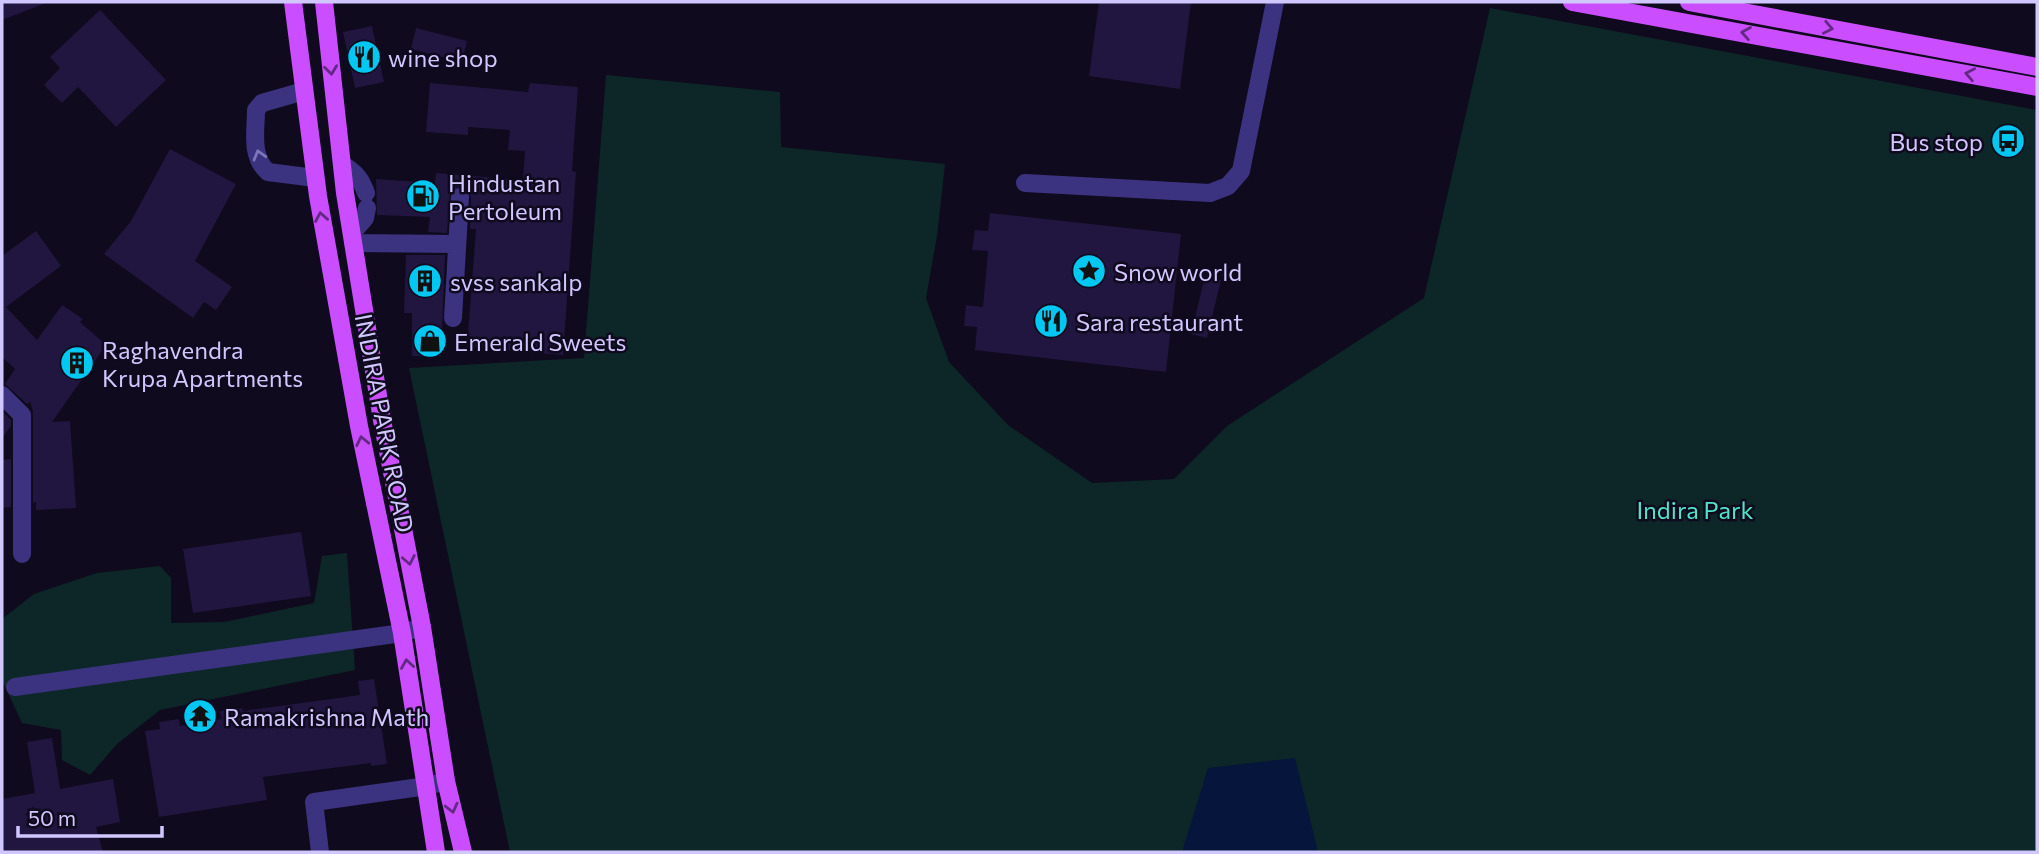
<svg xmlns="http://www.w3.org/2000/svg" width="2039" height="854" font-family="Commissioner,sans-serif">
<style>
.green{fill:#0d2728}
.water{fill:#06153b}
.building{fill:#21163f}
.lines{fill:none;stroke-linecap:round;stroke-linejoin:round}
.minor{stroke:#3b337f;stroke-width:18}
.major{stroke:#ca4eff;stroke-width:18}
.oneway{stroke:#632983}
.oneway2{stroke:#7e76b9}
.labels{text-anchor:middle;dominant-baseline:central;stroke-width:5;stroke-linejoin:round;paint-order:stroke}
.poi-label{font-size:24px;fill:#d1c7ff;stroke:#0f0a1d;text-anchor:start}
.street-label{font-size:24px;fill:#d1c7ff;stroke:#0f0a1d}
.park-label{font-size:24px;fill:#4de5ca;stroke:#0f0a1d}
</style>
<rect width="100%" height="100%" fill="#0f0a1d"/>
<path class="green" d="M 1490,8 L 2037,110 L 2037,852 L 510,852 L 409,368 L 584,358 L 606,75 L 780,92 L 781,147 L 945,164 L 937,236 L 926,298 L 949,362 L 1008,425 L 1092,483 L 1174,479 L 1227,426 L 1424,298 Z
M 347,553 L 355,670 L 160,710 L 117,744 L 90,775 L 62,760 L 61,730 L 22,723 L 2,680 L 2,619 L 34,594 L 97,573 L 160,566 L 171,578 L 171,623 L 224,622 L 314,603 L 322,556 Z"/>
<path class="water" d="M 1295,758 L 1318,852 L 1182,852 L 1208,768 Z"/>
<path class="building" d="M 2,2 L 45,2 L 46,3 L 2,20 Z
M 1099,2 L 1191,2 L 1180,89 L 1089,76 Z
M 100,10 L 166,80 L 116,127 L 78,87 L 62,103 L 44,85 L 60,68 L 50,57 Z
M 372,26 L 384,82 L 355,88 L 343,32 Z
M 416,28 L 467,41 L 462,62 L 411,49 Z
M 430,83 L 528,92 L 530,83 L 578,87 L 572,171 L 576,172 L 563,355 L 467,347 L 476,229 L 470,229 L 471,198 L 467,188 L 460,186 L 450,191 L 447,233 L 428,232 L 430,217 L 377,215 L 376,179 L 435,183 L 436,173 L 523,180 L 525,151 L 508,150 L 510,130 L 468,127 L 468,135 L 426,132 Z
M 170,149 L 236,184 L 195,261 L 232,287 L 216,310 L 204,302 L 193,318 L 104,254 L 131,221 Z
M 990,213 L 1181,234 L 1166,372 L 975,350 L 977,327 L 964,326 L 966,305 L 983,307 L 988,251 L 972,250 L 975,230 L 988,231 Z
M 36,231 L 61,266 L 6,307 L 37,340 L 62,305 L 83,319 L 80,322 L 106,345 L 52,422 L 70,421 L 76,508 L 36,510 L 36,502 L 33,503 L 33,411 L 30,402 L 27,404 L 5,384 L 15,369 L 2,357 L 2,256 Z
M 406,255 L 445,255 L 441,356 L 412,356 L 412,313 L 404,313 Z
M 1205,276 L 1221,280 L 1207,338 L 1191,334 Z
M 2,411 L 11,420 L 11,426 L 2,438 Z
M 11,459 L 11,507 L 2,508 L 2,460 Z
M 301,532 L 311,596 L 193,613 L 183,549 Z
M 374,679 L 387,764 L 371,766 L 371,763 L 263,777 L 267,800 L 159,817 L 145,731 L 160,729 L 159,722 L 179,719 L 180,726 L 222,719 L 220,711 L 242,708 L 243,711 L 360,695 L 358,681 Z
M 52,738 L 60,789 L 113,779 L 120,822 L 96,827 L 103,852 L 2,852 L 2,799 L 35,793 L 27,742 Z"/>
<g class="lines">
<path class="minor" d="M 304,91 L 262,103 L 256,110 C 256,130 250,157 268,172 L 315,178
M 343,165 C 356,173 361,179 366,193
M 1025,183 L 1210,193 L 1228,186 L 1241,171 L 1275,2
M 352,233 L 365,218 L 367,208
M 353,243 L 457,244
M 453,318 L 460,197
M 2,395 L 22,415 L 22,554
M 15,687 L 402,633 L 422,627
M 320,852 L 314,802 L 427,786 L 446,781"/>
<path class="major" d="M 293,2 L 318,196 L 359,426 L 402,633 L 436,852
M 324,2 L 345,193 L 382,420 L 422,627 L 446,781 L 463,852
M 1572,2 L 2037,87
M 1689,2 L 2037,67"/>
</g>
<defs><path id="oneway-chevron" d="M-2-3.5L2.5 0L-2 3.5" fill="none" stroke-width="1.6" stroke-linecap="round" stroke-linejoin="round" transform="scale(1.75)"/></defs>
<g class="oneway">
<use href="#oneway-chevron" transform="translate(1828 28) rotate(11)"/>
<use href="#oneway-chevron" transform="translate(1746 33) rotate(-170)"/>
<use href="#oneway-chevron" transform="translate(331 70) rotate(83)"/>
<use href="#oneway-chevron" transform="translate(1970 74) rotate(-169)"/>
<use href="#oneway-chevron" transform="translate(321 217) rotate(-100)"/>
<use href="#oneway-chevron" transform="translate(362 441) rotate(-102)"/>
<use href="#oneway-chevron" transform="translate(409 560) rotate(79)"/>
<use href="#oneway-chevron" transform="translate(407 664) rotate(-99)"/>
<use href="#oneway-chevron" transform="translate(452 808) rotate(76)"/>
</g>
<use class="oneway2" href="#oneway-chevron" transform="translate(259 155) rotate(-106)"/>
<defs>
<g id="restaurant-disc" transform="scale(1.75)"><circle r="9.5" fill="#00c8f2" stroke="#0f0a1d"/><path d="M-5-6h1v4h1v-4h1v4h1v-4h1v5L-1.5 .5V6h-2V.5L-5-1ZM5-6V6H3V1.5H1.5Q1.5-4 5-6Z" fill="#111"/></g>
<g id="bus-disc" transform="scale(1.75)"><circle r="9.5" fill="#00c8f2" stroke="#0f0a1d"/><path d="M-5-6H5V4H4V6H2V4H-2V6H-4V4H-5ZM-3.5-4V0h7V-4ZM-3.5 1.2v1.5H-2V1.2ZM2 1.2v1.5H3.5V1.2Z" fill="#111"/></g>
<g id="fuel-disc" transform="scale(1.75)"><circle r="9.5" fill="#00c8f2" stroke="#0f0a1d"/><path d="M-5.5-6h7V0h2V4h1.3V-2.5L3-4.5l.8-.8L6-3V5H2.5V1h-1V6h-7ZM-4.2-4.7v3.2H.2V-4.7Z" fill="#111"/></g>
<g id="sight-disc" transform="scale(1.75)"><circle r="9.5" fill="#00c8f2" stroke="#0f0a1d"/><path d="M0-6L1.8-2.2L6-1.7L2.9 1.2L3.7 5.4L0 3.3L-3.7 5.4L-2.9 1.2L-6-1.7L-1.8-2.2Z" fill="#111"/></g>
<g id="building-disc" transform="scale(1.75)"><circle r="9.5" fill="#00c8f2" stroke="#0f0a1d"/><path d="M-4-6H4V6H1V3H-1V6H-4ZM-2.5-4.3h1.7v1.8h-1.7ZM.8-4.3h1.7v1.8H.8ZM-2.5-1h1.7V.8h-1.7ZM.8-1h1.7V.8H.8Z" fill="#111"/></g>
<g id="shop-disc" transform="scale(1.75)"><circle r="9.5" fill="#00c8f2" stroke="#0f0a1d"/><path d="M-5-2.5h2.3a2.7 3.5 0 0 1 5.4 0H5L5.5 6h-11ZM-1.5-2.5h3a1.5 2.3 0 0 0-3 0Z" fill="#111"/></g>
<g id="temple-disc" transform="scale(1.75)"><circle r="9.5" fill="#00c8f2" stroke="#0f0a1d"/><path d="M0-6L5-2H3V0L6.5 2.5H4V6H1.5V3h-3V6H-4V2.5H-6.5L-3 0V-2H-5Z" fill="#111"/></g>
</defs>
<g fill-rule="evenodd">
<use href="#restaurant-disc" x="364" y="57"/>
<use href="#bus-disc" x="2008" y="141"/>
<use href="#fuel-disc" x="423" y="196"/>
<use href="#sight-disc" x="1089" y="271"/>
<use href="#building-disc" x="425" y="281"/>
<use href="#restaurant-disc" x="1051" y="321"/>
<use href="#shop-disc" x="430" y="341"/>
<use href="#building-disc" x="77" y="363"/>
<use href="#temple-disc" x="200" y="716"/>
</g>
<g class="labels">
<g class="poi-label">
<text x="388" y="57">wine shop</text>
<text x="1983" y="141" text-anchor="end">Bus stop</text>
<text x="448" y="182">Hindustan<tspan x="448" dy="28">Pertoleum</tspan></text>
<text x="1114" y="271">Snow world</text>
<text x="450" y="281">svss sankalp</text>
<text x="1076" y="321">Sara restaurant</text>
<text x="454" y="341">Emerald Sweets</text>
<text x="102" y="349">Raghavendra<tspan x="102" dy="28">Krupa Apartments</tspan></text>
<text x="224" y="716">Ramakrishna Math</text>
</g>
<g class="street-label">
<text transform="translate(385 423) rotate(79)">INDIRA PARK ROAD</text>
</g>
<g class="park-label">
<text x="1695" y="509">Indira Park</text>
</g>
</g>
<rect width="2039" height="854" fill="none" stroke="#d1c7ff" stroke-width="7"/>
<path d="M18 826v10h144v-10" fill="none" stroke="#d1c7ff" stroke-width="3.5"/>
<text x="28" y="826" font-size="21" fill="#d1c7ff" stroke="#0f0a1d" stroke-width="5" paint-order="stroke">50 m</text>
</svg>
